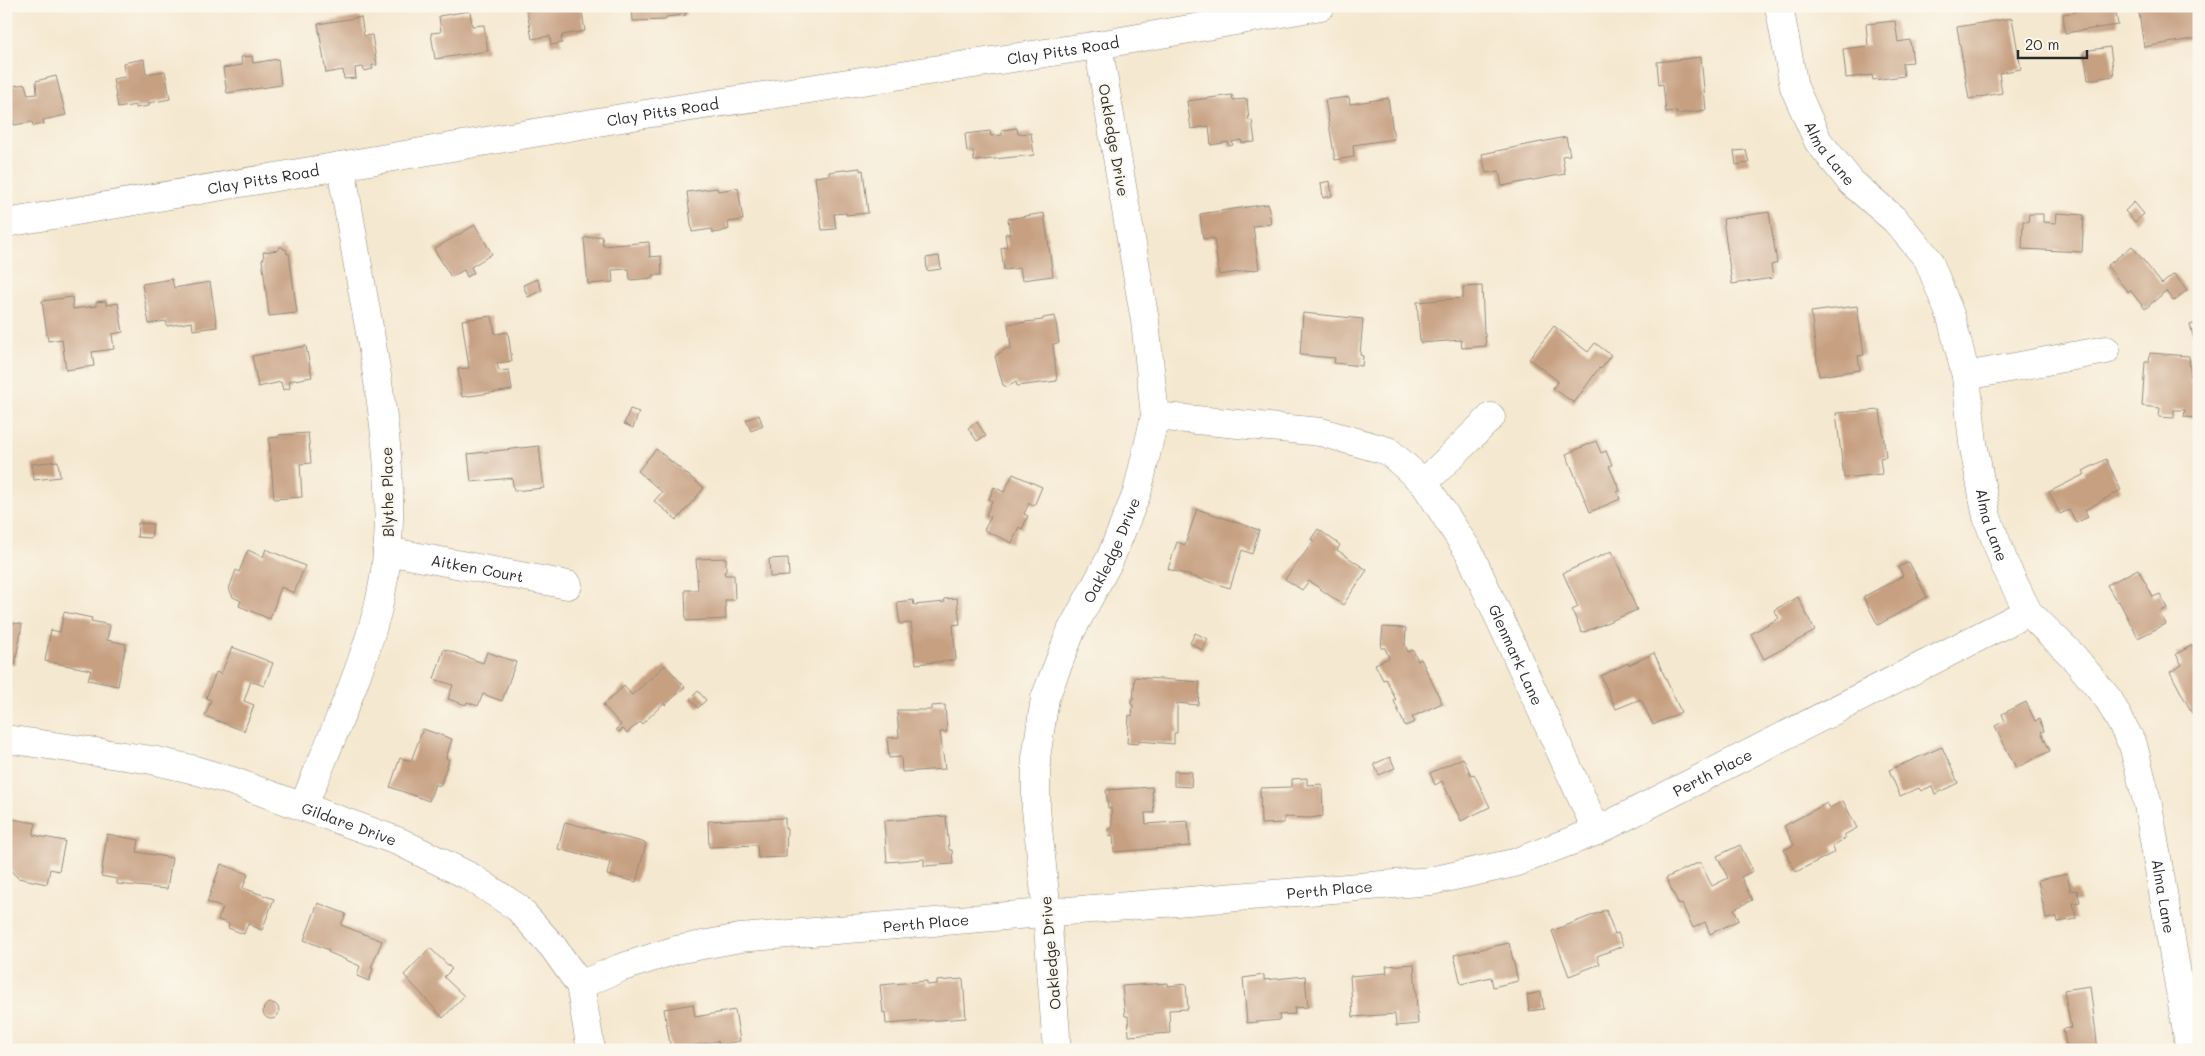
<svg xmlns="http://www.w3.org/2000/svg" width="2205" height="1056" font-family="Mali,sans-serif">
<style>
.building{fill:#c7a082}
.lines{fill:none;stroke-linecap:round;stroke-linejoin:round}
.minor-casing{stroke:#908a7e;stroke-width:29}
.minor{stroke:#fff;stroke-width:28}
.labels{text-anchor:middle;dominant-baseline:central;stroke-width:4;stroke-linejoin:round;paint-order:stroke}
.street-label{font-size:15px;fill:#2b2b2b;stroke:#fbf7ec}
</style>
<rect width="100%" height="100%" fill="#fbf7ec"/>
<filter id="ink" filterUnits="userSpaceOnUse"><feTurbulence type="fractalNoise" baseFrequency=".02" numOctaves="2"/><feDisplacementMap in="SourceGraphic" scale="10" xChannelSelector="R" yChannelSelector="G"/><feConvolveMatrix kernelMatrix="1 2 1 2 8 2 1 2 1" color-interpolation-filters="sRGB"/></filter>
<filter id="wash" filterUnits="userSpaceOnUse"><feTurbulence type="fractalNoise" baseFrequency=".0096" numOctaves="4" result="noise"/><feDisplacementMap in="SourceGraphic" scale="20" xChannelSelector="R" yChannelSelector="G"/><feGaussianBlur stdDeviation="1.12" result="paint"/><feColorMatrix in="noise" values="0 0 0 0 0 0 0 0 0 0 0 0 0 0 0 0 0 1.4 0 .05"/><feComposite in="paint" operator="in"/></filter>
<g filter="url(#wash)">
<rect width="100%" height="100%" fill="#f5e8d0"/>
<g id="blocks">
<path class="building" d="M 526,6 L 581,6 L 585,31 L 562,35 L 563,37 L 561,37 L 562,43 L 551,45 L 550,36 L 532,39 Z
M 632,6 L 685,6 L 686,15 L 666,17 L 666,20 L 633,21 Z
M 2074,6 L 2115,6 L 2118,25 L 2065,33 L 2063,14 L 2075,12 Z
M 2138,6 L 2199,6 L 2199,38 L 2144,47 Z
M 470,11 L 472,26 L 484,25 L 488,51 L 435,59 L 431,33 L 441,32 L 439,16 Z
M 361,17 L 364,36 L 372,35 L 377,65 L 372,65 L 373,69 L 364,71 L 363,67 L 355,68 L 356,78 L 344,79 L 343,70 L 326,73 L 318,24 Z
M 2012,18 L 2021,69 L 1999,73 L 2002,93 L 1969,99 L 1957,27 Z
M 1895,21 L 1898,42 L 1910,40 L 1913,62 L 1902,63 L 1904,76 L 1873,80 L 1872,75 L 1846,78 L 1843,49 L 1868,46 L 1866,24 Z
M 2110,47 L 2114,76 L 2088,80 L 2084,51 Z
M 252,56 L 253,63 L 278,59 L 281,85 L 227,93 L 223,68 L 242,65 L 241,57 Z
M 1701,57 L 1706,110 L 1676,114 L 1676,111 L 1666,112 L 1663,84 L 1659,85 L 1657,62 Z
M 144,59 L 146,74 L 165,71 L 170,99 L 149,103 L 149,106 L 136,108 L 136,105 L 118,108 L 113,79 L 125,77 L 123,63 Z
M 56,76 L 66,115 L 43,120 L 44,124 L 33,126 L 32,122 L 14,125 L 6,87 L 25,84 L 28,95 L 37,94 L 36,81 Z
M 1232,95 L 1233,100 L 1247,99 L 1249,121 L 1252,120 L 1255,142 L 1242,143 L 1241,140 L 1232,142 L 1233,145 L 1229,146 L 1228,142 L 1211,145 L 1209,126 L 1191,129 L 1187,101 Z
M 1349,97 L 1350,104 L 1388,98 L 1394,139 L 1353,145 L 1354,157 L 1335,160 L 1325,100 Z
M 1017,128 L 1018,134 L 1031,133 L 1034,155 L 974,161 L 973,151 L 967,152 L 965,134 L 990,131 L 991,136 L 1002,135 L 1002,130 Z
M 1566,137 L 1570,155 L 1562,156 L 1565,174 L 1502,186 L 1499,171 L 1486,173 L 1482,154 Z
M 1746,150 L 1749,163 L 1736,165 L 1734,151 Z
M 860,168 L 860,171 L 863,170 L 868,213 L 846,215 L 846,213 L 834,214 L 836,229 L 822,230 L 815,177 L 830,175 L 829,172 Z
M 1330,181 L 1332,196 L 1323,198 L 1321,183 Z
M 717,188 L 718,191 L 738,188 L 743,220 L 728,222 L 729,229 L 720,232 L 713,233 L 712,229 L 692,232 L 687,192 Z
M 2134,202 L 2144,214 L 2135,222 L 2125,211 Z
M 1268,204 L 1271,224 L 1253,226 L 1259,269 L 1219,275 L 1214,238 L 1203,239 L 1200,214 Z
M 1769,212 L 1777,263 L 1771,265 L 1773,278 L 1732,284 L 1723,219 Z
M 1044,213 L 1053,276 L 1022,280 L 1020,268 L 1004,270 L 1001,248 L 1007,247 L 1005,234 L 1010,234 L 1008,219 Z
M 2057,213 L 2084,215 L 2082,252 L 2022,249 L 2023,221 L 2028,222 L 2029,214 L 2043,214 L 2043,222 L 2056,223 Z
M 475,225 L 492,254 L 471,267 L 474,273 L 467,277 L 464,270 L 451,277 L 434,249 Z
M 602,236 L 603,246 L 649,242 L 650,257 L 661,256 L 662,275 L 652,275 L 653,278 L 630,280 L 629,269 L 612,270 L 613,282 L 588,284 L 584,238 Z
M 2132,246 L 2162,284 L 2174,274 L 2187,290 L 2174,301 L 2166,291 L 2145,309 L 2130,290 L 2128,292 L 2107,266 Z
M 279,247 L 283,247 L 283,249 L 286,249 L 287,254 L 289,253 L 297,313 L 269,316 L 262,259 L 264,259 L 263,252 L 279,250 Z
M 939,256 L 941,269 L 927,271 L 926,258 Z
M 172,279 L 174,288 L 210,282 L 217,327 L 193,330 L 192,322 L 167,326 L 166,321 L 149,324 L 142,284 Z
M 537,279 L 542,290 L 528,297 L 523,285 Z
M 1482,286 L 1484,333 L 1485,334 L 1486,346 L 1462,348 L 1461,340 L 1420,343 L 1417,302 L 1463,298 L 1463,287 Z
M 72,297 L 73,309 L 96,306 L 96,302 L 106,301 L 106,305 L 118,303 L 123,332 L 112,334 L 114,349 L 92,352 L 94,366 L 66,370 L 62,339 L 48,341 L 42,301 Z
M 1857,306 L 1864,355 L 1858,356 L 1860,370 L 1819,376 L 1811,312 Z
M 1303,313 L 1363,319 L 1360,355 L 1363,356 L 1362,366 L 1334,363 L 1335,358 L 1300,355 Z
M 492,316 L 495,334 L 508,332 L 512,361 L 497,363 L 499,371 L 509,370 L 512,390 L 462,397 L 458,369 L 469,368 L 462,320 Z
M 1055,316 L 1059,343 L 1053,344 L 1057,381 L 1017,386 L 1016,382 L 1007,387 L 1003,385 L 995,356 L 1006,349 L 1011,348 L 1008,324 L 1043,320 L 1043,318 Z
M 2199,322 L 2199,347 L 2197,347 L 2190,325 Z
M 1554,326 L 1588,352 L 1595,343 L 1611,355 L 1601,369 L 1599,368 L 1574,403 L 1553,388 L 1558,381 L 1529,359 Z
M 306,346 L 312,377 L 289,381 L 290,388 L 283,390 L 281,382 L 258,387 L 252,356 Z
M 2150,353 L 2189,356 L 2191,383 L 2199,382 L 2198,418 L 2184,417 L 2185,410 L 2174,410 L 2174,418 L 2159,417 L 2160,408 L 2142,406 L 2145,362 L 2149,362 Z
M 630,409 L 639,412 L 633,428 L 624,424 Z
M 1880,410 L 1886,457 L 1880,458 L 1882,474 L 1844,478 L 1836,413 Z
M 759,415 L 763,426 L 751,431 L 746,420 Z
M 977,422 L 986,436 L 977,441 L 968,428 Z
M 308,433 L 311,463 L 300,464 L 302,497 L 274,499 L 269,438 L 279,437 L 279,435 Z
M 1596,441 L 1601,453 L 1606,451 L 1612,465 L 1609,466 L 1620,491 L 1617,492 L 1620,499 L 1590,512 L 1566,454 Z
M 539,446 L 544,488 L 514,491 L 512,478 L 471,482 L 468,454 Z
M 656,449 L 704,488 L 677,520 L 654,501 L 662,492 L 638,471 Z
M 2106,459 L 2121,490 L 2085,510 L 2088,517 L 2076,523 L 2069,510 L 2060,514 L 2049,492 L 2085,474 L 2083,471 Z
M 58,461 L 60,477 L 34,480 L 32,464 Z
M 1013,474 L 1042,487 L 1034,506 L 1029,503 L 1024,514 L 1028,516 L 1022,529 L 1019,527 L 1012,543 L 984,530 L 991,517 L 986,515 L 992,501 L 989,499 L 994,487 L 1004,492 Z
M 1197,509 L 1259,530 L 1252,554 L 1242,550 L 1230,588 L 1168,569 L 1177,542 L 1185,545 Z
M 138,523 L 153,524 L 151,538 L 137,537 Z
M 1318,529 L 1340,545 L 1337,550 L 1367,570 L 1343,605 L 1309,581 L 1302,590 L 1285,579 L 1314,541 L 1311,539 Z
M 266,549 L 305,566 L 294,593 L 281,587 L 270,619 L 239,606 L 241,601 L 233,597 L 229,589 L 236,570 L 239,572 L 248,550 L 263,557 Z
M 1612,551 L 1637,610 L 1582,633 L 1572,610 L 1578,607 L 1563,573 Z
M 726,558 L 726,571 L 724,572 L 725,575 L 734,575 L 735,600 L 725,600 L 726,619 L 686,621 L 685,590 L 698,590 L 696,559 Z
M 788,558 L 789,576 L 770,577 L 769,559 Z
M 1909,562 L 1927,597 L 1878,625 L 1863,597 L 1903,576 L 1899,567 Z
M 2138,569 L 2153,597 L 2160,594 L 2167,608 L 2159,612 L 2166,624 L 2138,638 L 2119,601 L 2117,602 L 2107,585 Z
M 1798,597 L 1815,631 L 1764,659 L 1751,634 L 1779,618 L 1774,610 Z
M 957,598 L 960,624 L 953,625 L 956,660 L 916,664 L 911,623 L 900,624 L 897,602 L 913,600 L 914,605 L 945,602 L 944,599 Z
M 64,612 L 92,618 L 91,621 L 110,625 L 107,640 L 126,644 L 118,686 L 88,680 L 91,670 L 45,661 L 51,630 L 60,632 Z
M 6,622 L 22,624 L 15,665 L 6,663 Z
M 1383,627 L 1406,628 L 1405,645 L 1408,652 L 1413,650 L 1418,661 L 1421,659 L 1442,703 L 1412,717 L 1415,722 L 1405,726 L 1394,701 L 1396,700 L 1386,679 L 1383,680 L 1375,664 L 1389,658 L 1385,648 L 1381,648 Z
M 1195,633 L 1208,639 L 1202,650 L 1190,643 Z
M 2193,645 L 2196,652 L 2199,650 L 2199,718 L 2195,712 L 2192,713 L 2170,672 L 2182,665 L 2176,654 Z
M 232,647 L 273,663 L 264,686 L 251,681 L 244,701 L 254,705 L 244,731 L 205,716 L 211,700 L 206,698 L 216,672 L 221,674 Z
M 444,649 L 483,663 L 487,652 L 516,662 L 502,701 L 483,694 L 478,706 L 467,702 L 466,705 L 448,699 L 453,685 L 434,679 Z
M 1654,653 L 1681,712 L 1653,725 L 1641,699 L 1616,709 L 1601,676 L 1628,663 L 1629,665 Z
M 665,665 L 685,687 L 665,705 L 664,703 L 642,724 L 640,722 L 627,733 L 623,729 L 619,732 L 616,729 L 621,725 L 603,705 L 624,686 L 632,695 Z
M 1135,677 L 1200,682 L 1198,705 L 1177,703 L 1177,733 L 1174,733 L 1174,744 L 1139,741 L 1138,744 L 1127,743 L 1129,715 L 1132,716 L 1133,705 L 1131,704 L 1131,700 L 1133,700 Z
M 698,691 L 706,700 L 698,708 L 690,699 Z
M 2026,702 L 2035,721 L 2039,719 L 2044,731 L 2041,732 L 2050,751 L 2016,768 L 1995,726 L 2005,721 L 2002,714 Z
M 945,705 L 947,732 L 940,732 L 945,769 L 902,772 L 901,757 L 889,758 L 887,738 L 899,737 L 897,710 L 931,710 L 931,706 Z
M 423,729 L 452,739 L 446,758 L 449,760 L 440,786 L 435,784 L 429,801 L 390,787 L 400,758 L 411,761 Z
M 1942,747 L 1958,783 L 1935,794 L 1932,786 L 1921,791 L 1919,788 L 1900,796 L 1889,770 Z
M 1390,757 L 1395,768 L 1379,775 L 1374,764 Z
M 1463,758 L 1471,775 L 1474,774 L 1490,807 L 1461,821 L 1442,781 L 1435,785 L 1430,773 Z
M 1174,771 L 1192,772 L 1191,787 L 1174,786 Z
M 1307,778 L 1307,785 L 1322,784 L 1323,816 L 1310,818 L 1284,817 L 1284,823 L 1261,824 L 1260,788 L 1292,787 L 1292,779 Z
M 1152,787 L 1154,813 L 1145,813 L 1146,824 L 1188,821 L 1190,846 L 1114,852 L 1113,835 L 1109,836 L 1108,829 L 1112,828 L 1111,808 L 1108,808 L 1106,790 Z
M 1843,801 L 1857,828 L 1844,835 L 1846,838 L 1832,846 L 1835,852 L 1796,872 L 1784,850 L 1794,845 L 1784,826 L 1827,803 L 1830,808 Z
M 946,816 L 949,850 L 952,850 L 953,864 L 924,866 L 924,859 L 887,862 L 884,821 Z
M 6,818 L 36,823 L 33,835 L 65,841 L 59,871 L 50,869 L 47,884 L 18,878 L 6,866 Z
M 785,818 L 785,829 L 787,829 L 786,857 L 758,858 L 757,845 L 709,847 L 708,821 Z
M 565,822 L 646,843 L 636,882 L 607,875 L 610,862 L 558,849 Z
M 107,834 L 139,840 L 137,852 L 172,858 L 167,889 L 117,884 L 117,879 L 101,876 Z
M 1740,845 L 1753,871 L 1741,877 L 1752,900 L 1734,909 L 1739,920 L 1710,934 L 1705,922 L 1693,928 L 1682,904 L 1679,905 L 1666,878 L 1700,862 L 1712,886 L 1728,878 L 1717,856 Z
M 221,864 L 248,874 L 243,888 L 274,899 L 262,930 L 248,924 L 244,934 L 228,928 L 229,924 L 218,920 L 223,908 L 207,902 Z
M 2067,874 L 2071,891 L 2077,890 L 2080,902 L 2073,903 L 2076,919 L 2058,922 L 2057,917 L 2046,919 L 2038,880 Z
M 318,903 L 346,914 L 341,925 L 382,941 L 371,968 L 373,969 L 369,981 L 357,976 L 360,966 L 328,952 L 329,950 L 304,940 Z
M 1606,910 L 1615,934 L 1618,933 L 1623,946 L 1597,956 L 1600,964 L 1569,976 L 1552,931 Z
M 1509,943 L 1518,981 L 1493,987 L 1491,977 L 1461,984 L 1454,955 Z
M 430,948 L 452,969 L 444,977 L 464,996 L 443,1018 L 404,975 Z
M 1414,964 L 1418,1024 L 1396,1026 L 1395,1014 L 1353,1017 L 1350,976 L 1387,973 L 1386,966 Z
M 1264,975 L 1264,980 L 1305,976 L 1308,1007 L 1294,1008 L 1295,1014 L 1279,1015 L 1280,1020 L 1247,1023 L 1243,978 Z
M 963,979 L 966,1018 L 886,1024 L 885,1012 L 883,1013 L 880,985 L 927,981 L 927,985 L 937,984 L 937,981 Z
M 1168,983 L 1168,986 L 1186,984 L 1188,1009 L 1169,1010 L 1170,1033 L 1129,1036 L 1128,1016 L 1125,1016 L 1122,986 Z
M 2090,986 L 2098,1050 L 2083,1050 L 2082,1048 L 2067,1050 L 2063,1029 L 2071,1028 L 2064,990 Z
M 1541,992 L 1544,1009 L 1529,1011 L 1527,995 Z
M263 1011a8 8 0 1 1 16 0a8 8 0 1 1-16 0Z
M 693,1004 L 695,1017 L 735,1010 L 740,1041 L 719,1045 L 718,1041 L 671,1050 L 664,1009 Z"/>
</g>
</g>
<g filter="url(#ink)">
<use href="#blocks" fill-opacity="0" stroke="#908a7e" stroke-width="1"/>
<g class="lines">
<g class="minor-casing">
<g id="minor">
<path id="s1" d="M 1779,6 L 1794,87 L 1818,141 L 1851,182 L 1895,220 L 1928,259 L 1951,317 L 1966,376 L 1973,443 L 1987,517 L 2005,565 L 2028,612 L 2072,655 L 2109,700 L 2133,745 L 2148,805 L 2190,1050"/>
<path id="s2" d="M 6,223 L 645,114 L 1098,45 L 1321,6"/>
<path d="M 1966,376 L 2106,350"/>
<path id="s3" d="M 1155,416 L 1321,432 L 1388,451 L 1424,483 L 1469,552 L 1597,831"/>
<path d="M 1424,483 L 1491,417"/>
<path id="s4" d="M 387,551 L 568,585"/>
<path id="s5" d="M 6,739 L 152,760 L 191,769 L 232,781 L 400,842 L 471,877 L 518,908 L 553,947 L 580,985 L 591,1050"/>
<path d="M 303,807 C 329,743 359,679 377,612 C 401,518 385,421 369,327 C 359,273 350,220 341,166"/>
<path id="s6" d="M 580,985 L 620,968 L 676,950 L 740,938 L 1431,881 L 1514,863 L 1597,831 L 2028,612"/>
<path id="s7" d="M 1057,1050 L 1047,913 L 1036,809 L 1036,758 L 1045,698 L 1071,631 L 1110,559 L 1137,493 L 1155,416 L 1145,321 L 1098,45"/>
</g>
</g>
<use href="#minor" class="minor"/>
</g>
</g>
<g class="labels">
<g class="street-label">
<text stroke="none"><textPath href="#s2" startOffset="1071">Clay Pitts Road</textPath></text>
<text stroke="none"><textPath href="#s2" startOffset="666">Clay Pitts Road</textPath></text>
<text transform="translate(1114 140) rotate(80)">Oakledge Drive</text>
<text stroke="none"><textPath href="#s1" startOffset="158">Alma Lane</textPath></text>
<text stroke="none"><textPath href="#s2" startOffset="261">Clay Pitts Road</textPath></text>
<text transform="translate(387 492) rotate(-91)">Blythe Place</text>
<text stroke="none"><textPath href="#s1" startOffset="578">Alma Lane</textPath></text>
<text stroke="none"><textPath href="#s7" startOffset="516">Oakledge Drive</textPath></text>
<text stroke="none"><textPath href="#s4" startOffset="92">Aitken Court</textPath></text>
<text stroke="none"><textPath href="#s3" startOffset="480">Glenmark Lane</textPath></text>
<text stroke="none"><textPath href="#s6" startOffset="1164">Perth Place</textPath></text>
<text stroke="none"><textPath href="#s5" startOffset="355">Gildare Drive</textPath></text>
<text stroke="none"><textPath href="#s6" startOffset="759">Perth Place</textPath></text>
<text stroke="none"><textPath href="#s1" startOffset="998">Alma Lane</textPath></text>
<text stroke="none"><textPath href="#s6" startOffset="354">Perth Place</textPath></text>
<text transform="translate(1050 953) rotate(-95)">Oakledge Drive</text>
</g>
</g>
<rect width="2205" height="1056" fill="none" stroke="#fbf7ec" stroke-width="25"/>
<path d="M2018 50v8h69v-8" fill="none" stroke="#2b2b2b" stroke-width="2.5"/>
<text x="2025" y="50" font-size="15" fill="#2b2b2b" stroke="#fbf7ec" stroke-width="4" paint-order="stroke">20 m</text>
</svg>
